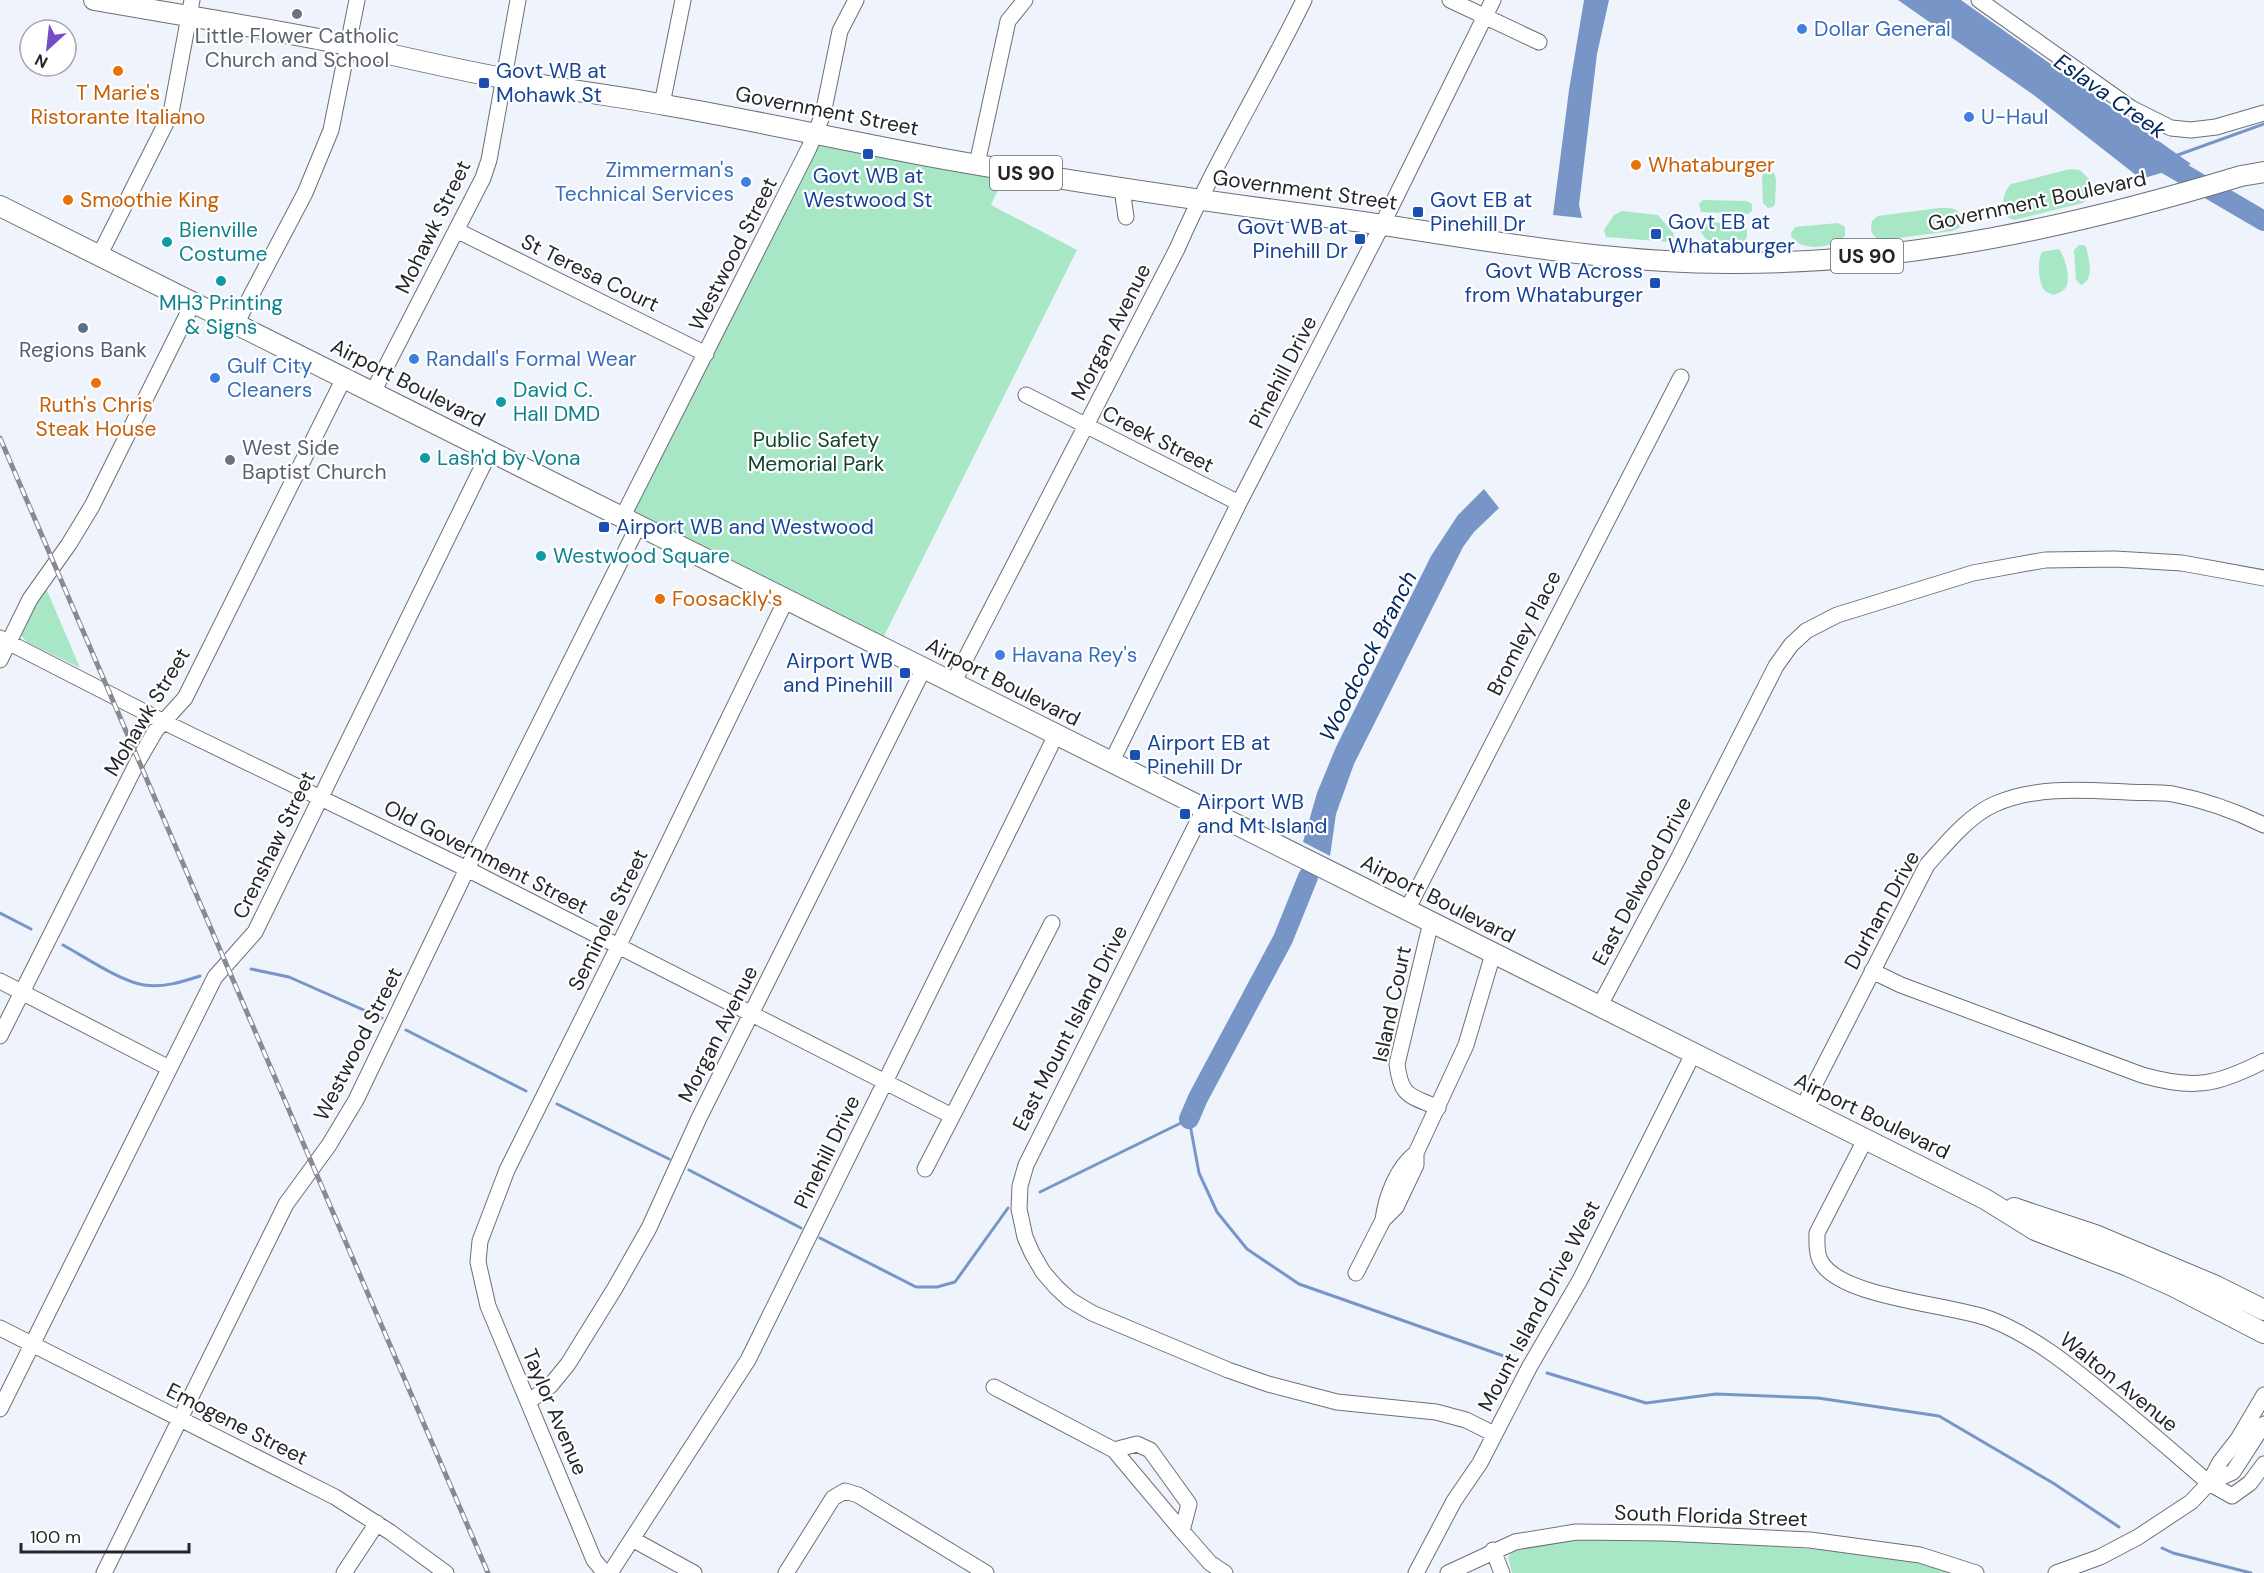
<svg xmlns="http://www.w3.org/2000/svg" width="2264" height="1573" font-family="'DM Sans',sans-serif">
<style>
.green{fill:#a7e7c5}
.water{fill:#7796c7}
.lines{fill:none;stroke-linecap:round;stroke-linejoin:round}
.stream{stroke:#7796c7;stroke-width:3}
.river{stroke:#7796c7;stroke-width:20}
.minor-casing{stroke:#6c7076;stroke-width:17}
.major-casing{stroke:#6c7076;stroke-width:22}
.minor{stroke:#fff;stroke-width:15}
.major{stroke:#fff;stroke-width:20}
.rail-casing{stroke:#878a90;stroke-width:5}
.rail{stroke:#fff;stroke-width:3;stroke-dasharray:9;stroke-linecap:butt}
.worship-dot{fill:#6b7280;stroke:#fff;stroke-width:2}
.shop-dot{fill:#3f7fe0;stroke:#fff;stroke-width:2}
.food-dot{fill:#e8710a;stroke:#fff;stroke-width:2}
.transit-dot{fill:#1a4fb4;stroke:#fff;stroke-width:2}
.culture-dot{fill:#0f9aa8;stroke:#fff;stroke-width:2}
.service-dot{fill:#5c6f8a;stroke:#fff;stroke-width:2}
.labels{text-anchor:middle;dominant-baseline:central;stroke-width:4.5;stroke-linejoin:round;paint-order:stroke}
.shield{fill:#fff;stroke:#656668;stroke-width:1.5}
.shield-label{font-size:20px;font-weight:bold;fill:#232528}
.shop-label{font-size:21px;fill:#366cbe;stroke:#fff;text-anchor:start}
.worship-label{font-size:21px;fill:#5b616d;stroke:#fff}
.transit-label{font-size:21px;fill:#164399;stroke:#fff;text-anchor:start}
.food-label{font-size:21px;fill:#c56008;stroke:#fff;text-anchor:start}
.street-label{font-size:21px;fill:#232528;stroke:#fff}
.culture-label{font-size:21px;fill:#0d838f;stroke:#fff;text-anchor:start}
.service-label{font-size:21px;fill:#4e5e75;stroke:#fff}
.park-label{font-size:21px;fill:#12442e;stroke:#fff}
.water-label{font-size:22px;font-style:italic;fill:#012660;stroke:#fff}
</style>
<rect width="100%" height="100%" fill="#eff3fb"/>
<path class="green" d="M 815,133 L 1007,170 L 991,205 L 1077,250 L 879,646 L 622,518 Z
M 2070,169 L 2080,170 L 2089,179 L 2090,195 L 2083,203 L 2014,220 L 2006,217 C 2002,206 2002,193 2011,184 Z
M 1769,171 L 1774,173 L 1776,179 L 1775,204 L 1773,207 L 1768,208 L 1763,203 L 1762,177 L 1763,174 Z
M 1703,200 L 1747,201 L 1752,204 L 1752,211 L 1748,214 L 1701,212 L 1699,204 Z
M 1939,208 C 1954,208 1959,207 1963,223 L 1961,227 L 1952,231 L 1883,240 C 1873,238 1869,232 1872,221 L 1878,216 Z
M 1622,211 L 1658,215 L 1674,234 L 1673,240 L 1670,242 L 1606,237 L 1604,230 L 1614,215 Z
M 1709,222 L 1745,225 C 1757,251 1715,258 1701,232 L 1702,226 Z
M 1838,223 L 1845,227 L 1845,236 C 1832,248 1803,253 1791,236 L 1791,233 L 1795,227 Z
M 2079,245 L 2084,245 L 2086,247 C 2089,260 2095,279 2081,285 L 2076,280 L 2074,250 Z
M 2059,249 C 2065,257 2071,278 2066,287 C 2063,292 2058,293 2054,295 C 2053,295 2047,292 2045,291 C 2038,284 2037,261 2042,252 Z
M 45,586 L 80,668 L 27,642 L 20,634 Z
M 1582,1537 L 1667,1539 L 1894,1555 L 1960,1573 L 1512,1573 L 1508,1557 L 1514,1550 Z"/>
<path class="water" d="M 1584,0 L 1609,0 L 1597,54 L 1579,205 L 1582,218 L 1553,215 L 1569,90 Z
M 1898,0 L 1961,0 L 2191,164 L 2141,179 L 2035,96 Z
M 1484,489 L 1499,508 L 1474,532 L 1463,547 L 1354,764 L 1336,814 L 1330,856 L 1303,842 L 1317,793 L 1336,747 L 1431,556 L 1458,515 Z"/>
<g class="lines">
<path class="stream" d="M 2175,156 L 2264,124
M 0,913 L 31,929
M 63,945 C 85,957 120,981 144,985 C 162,988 182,982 200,976
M 251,969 L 289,977 L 382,1018
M 406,1030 L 526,1091
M 557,1104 L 669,1159
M 689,1170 L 801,1228
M 1040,1192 L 1189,1119 L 1199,1173 L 1217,1212 L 1247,1249 L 1299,1284 L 1518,1361
M 820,1238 L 916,1287 L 937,1287 L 955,1282 L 1008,1208
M 1547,1373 L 1646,1403 L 1716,1394 L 1818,1398 L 1939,1416 L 2053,1483 L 2119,1527
M 2162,1548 L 2173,1553 L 2251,1573"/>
<path class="river" d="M 2151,155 L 2264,221
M 1189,1119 L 1198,1098 L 1283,939 L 1308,877"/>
<g class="minor-casing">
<path id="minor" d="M 1450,0 L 1539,42
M 1979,0 L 2131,108 L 2171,128 L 2191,130 L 2216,127 L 2264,113
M 662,104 L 683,0
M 977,164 L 1008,21 L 1025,0
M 1122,189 L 1126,217
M 456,230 L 706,354
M 99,256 L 171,113 L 192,0
M 236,324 L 305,193 L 331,130 L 357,0
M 373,392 L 483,178 L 489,160 L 518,0
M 1026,395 L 1239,503
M 622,518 L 809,148 L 823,114 L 840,31 L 856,0
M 0,638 L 164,722 L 467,869 L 952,1116
M 0,660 L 30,599 L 69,544 L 92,506 L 193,303
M 953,683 L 1177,249 C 1214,164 1263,84 1304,0
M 1111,763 L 1239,503 L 1382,225 L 1493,0
M 1204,809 L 1026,1165 L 1020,1186 L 1019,1209 L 1025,1237 L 1032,1253 L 1043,1272 L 1056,1287 L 1070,1300 L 1092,1313 L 1228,1370 L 1268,1384 L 1337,1402 L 1436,1412 L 1466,1420 L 1494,1434
M 1407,910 L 1681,377
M 1431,922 L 1397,1064 C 1401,1098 1410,1095 1438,1108
M 1872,971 L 1901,985 L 2142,1075 C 2194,1090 2217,1085 2264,1061
M 0,981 L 169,1068
M 1599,1007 L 1678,859 L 1776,666 L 1791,645 L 1806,631 L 1837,615 L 1973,573 L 2045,560 L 2115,559 L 2182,563 L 2264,578
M 0,1036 L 138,761 L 156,730 L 185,698 L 344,378
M 1802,1109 L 1927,865 C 1945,845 1969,815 1995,804 C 2036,786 2083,790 2127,792 C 2142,793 2158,792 2173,794 C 2204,800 2235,811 2264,825
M 1865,1140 L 1817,1233 C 1817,1242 1816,1252 1820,1260 C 1838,1298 1951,1304 1990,1319 C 2033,1336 2069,1365 2104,1394 C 2140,1423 2174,1453 2209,1483 L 2232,1496 L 2250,1483 L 2264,1464
M 925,1169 L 1052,923
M 1383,1220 C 1386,1196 1397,1168 1416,1153
M 1356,1273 L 1383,1220 L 1396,1207 L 1416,1165 L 1416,1153 L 1466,1045 L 1493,954
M 0,1328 L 335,1497 L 390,1532 L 446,1573
M 994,1387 L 1114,1450 L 1137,1444 L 1150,1450 L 1189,1504 L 1182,1531 L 1210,1563 L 1225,1573
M 528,1402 L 550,1386 L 568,1364 L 615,1288 L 649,1228 L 699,1118 L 924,668
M 0,1409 L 215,977 L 255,932 L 490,451
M 1114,1450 L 1182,1531
M 2209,1483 L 2233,1472 L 2264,1424
M 632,1539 L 694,1573
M 1493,1550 L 1502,1573
M 104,1573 L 249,1279 L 286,1204 L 329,1145 L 356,1100 L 467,869 L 638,526
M 344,1573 L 377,1523
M 605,1573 L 594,1560 L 488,1306 L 478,1262 L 480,1241 L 507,1170 L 618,947 L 786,600
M 610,1573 L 748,1360 L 1056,735
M 786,1573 L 833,1498 L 845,1491 L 858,1495 L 986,1573
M 1416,1573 L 1454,1501 L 1480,1463 L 1530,1366 L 1580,1280 L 1693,1054
M 1448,1573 L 1515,1542 L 1576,1532 L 1664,1533 L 1810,1540 L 1920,1555 L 1976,1573
M 2056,1573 L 2100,1557 L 2138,1537 L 2191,1502 L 2209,1483 L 2220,1462 L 2238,1439 L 2264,1395"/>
</g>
<g class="major-casing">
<path id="major" d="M 94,0 C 181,15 267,28 353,46 C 403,57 453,69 503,78 C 557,89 611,95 665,105 C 758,121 851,142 944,159 C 1074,182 1204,201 1334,218 C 1468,236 1600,264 1736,263 C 1909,263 2076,226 2241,176 L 2264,172
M 0,206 L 1985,1199 L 2035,1230 L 2128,1266 L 2173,1286 L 2264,1333
M 2014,1208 L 2095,1235 L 2216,1286 L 2264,1310"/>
</g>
<use href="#minor" class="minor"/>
<use href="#major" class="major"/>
<g class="rail-casing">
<path id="rail" d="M 0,438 L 488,1573"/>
</g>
<use href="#rail" class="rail"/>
</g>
<g class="worship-dot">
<circle cx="297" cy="14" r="6"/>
<circle cx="230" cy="460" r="6"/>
</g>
<g class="shop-dot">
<circle cx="1802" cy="29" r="6"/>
<circle cx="1969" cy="117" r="6"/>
<circle cx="746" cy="182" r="6"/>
<circle cx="414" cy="359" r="6"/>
<circle cx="215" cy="378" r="6"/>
<circle cx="1000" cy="655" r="6"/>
</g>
<g class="food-dot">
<circle cx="118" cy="71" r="6"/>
<circle cx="1636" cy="165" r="6"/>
<circle cx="68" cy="200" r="6"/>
<circle cx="96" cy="383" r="6"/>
<circle cx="660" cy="599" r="6"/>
</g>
<g class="transit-dot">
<rect x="478" y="77" width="12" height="12" rx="3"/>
<rect x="862" y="148" width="12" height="12" rx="3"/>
<rect x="1412" y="206" width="12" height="12" rx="3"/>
<rect x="1650" y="228" width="12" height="12" rx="3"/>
<rect x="1354" y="233" width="12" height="12" rx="3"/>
<rect x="1649" y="277" width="12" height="12" rx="3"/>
<rect x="598" y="521" width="12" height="12" rx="3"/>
<rect x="899" y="667" width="12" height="12" rx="3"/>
<rect x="1129" y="749" width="12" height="12" rx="3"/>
<rect x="1179" y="808" width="12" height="12" rx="3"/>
</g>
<g class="culture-dot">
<circle cx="167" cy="242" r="6"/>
<circle cx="221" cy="281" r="6"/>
<circle cx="501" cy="402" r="6"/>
<circle cx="425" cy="458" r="6"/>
<circle cx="541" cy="556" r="6"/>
</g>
<circle class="service-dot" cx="83" cy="328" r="6"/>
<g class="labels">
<g class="shield">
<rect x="990" y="156" width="72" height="34" rx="4.5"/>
<rect x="1831" y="239" width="72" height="34" rx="4.5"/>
</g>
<g class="shield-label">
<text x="1026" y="173">US 90</text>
<text x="1867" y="256">US 90</text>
</g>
<g class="shop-label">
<text x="1814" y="29">Dollar General</text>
<text x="1981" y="117">U-Haul</text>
<text x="734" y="170" text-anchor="end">Zimmerman's<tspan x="734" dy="24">Technical Services</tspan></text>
<text x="426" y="359">Randall's Formal Wear</text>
<text x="227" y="366">Gulf City<tspan x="227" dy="24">Cleaners</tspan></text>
<text x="1012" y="655">Havana Rey's</text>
</g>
<g class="worship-label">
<text x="297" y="36">Little Flower Catholic<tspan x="297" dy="24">Church and School</tspan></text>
<text x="242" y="448" text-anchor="start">West Side<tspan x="242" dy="24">Baptist Church</tspan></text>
</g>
<g class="transit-label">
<text x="496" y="71">Govt WB at<tspan x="496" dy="24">Mohawk St</tspan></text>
<text x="868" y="176" text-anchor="middle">Govt WB at<tspan x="868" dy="24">Westwood St</tspan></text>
<text x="1430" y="200">Govt EB at<tspan x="1430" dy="24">Pinehill Dr</tspan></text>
<text x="1668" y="222">Govt EB at<tspan x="1668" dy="24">Whataburger</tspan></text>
<text x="1348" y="227" text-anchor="end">Govt WB at<tspan x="1348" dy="24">Pinehill Dr</tspan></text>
<text x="1643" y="271" text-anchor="end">Govt WB Across<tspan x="1643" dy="24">from Whataburger</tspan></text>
<text x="616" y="527">Airport WB and Westwood</text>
<text x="893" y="661" text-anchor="end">Airport WB<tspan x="893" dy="24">and Pinehill</tspan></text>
<text x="1147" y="743">Airport EB at<tspan x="1147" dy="24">Pinehill Dr</tspan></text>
<text x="1197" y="802">Airport WB<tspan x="1197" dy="24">and Mt Island</tspan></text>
</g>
<g class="food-label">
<text x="118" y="93" text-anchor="middle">T Marie's<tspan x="118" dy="24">Ristorante Italiano</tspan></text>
<text x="1648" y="165">Whataburger</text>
<text x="80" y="200">Smoothie King</text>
<text x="96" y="405" text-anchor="middle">Ruth's Chris<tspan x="96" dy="24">Steak House</tspan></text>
<text x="672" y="599">Foosackly's</text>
</g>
<g class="street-label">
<text transform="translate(827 111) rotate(11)">Government Street</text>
<text transform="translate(1305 190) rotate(8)">Government Street</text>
<text transform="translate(2037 201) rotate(-12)">Government Boulevard</text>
<text transform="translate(433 227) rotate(-64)">Mohawk Street</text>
<text transform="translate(733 254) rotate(-63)">Westwood Street</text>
<text transform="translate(590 273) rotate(26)">St Teresa Court</text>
<text transform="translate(1111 332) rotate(-63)">Morgan Avenue</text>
<text transform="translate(1283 372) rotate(-63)">Pinehill Drive</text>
<text transform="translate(408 383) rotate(27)">Airport Boulevard</text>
<text transform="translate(1158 439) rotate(27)">Creek Street</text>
<text transform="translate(1524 633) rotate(-63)">Bromley Place</text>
<text transform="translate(1003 682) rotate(27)">Airport Boulevard</text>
<text transform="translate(147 712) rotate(-59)">Mohawk Street</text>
<text transform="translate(274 845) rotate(-64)">Crenshaw Street</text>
<text transform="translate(486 857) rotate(27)">Old Government Street</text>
<text transform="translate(1642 881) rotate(-62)">East Delwood Drive</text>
<text transform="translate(1438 899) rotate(27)">Airport Boulevard</text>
<text transform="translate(1882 910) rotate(-61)">Durham Drive</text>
<text transform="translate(608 920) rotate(-64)">Seminole Street</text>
<text transform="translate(1392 1004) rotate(-78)">Island Court</text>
<text transform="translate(1070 1028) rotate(-63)">East Mount Island Drive</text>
<text transform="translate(718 1034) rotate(-63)">Morgan Avenue</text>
<text transform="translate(358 1044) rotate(-63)">Westwood Street</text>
<text transform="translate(1872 1116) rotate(26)">Airport Boulevard</text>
<text transform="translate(827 1152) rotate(-64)">Pinehill Drive</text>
<text transform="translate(1539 1306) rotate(-62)">Mount Island Drive West</text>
<text transform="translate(2119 1382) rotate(39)">Walton Avenue</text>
<text transform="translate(555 1412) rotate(67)">Taylor Avenue</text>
<text transform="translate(237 1424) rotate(27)">Emogene Street</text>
<text transform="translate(1711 1516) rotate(2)">South Florida Street</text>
</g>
<g class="culture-label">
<text x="179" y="230">Bienville<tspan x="179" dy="24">Costume</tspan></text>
<text x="221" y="303" text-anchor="middle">MH3 Printing<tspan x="221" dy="24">&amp; Signs</tspan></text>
<text x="513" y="390">David C.<tspan x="513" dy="24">Hall DMD</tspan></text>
<text x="437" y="458">Lash'd by Vona</text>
<text x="553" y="556">Westwood Square</text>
</g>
<g class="service-label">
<text x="83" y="350">Regions Bank</text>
</g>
<g class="park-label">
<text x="816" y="440">Public Safety<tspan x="816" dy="24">Memorial Park</tspan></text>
</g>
<g class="water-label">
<text transform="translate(2110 96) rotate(35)">Eslava Creek</text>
<text transform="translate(1368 656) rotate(-63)">Woodcock Branch</text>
</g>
</g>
<g transform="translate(48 48) rotate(207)"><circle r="28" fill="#ffffff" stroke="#a7a8a9" stroke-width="1.5"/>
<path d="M0-4.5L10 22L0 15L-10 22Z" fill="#754dc6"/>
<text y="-9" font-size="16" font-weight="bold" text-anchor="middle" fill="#232528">N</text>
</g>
<path d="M21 1543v9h168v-9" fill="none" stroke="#232528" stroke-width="3"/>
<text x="30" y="1543" font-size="18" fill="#232528" stroke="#ffffff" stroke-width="4.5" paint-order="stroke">100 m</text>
</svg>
